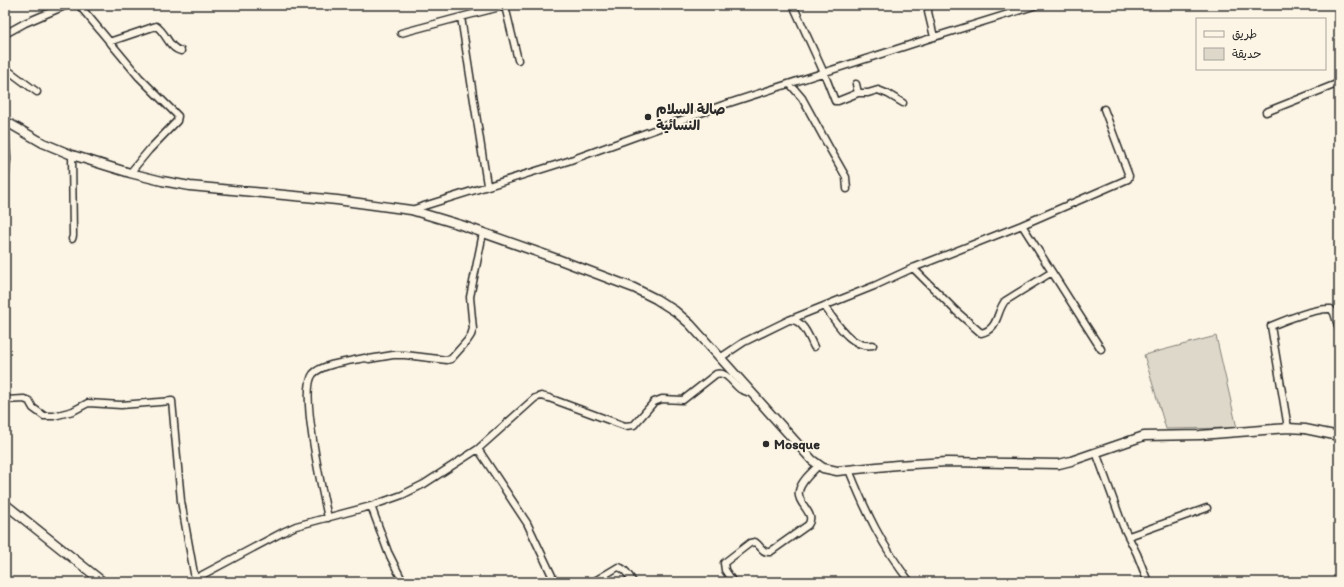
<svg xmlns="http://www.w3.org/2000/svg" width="1344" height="587" font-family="Itim,'Playpen Sans Arabic',sans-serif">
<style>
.green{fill:#ded8ca;stroke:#84827a}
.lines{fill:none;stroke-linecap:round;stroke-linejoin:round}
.minor-casing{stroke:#2b2b2b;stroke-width:9}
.major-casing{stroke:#2b2b2b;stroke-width:11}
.minor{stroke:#fcf5e5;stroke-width:6}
.major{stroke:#fcf5e5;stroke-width:8}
.poi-dot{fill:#2b2b2b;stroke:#fcf5e5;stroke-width:1.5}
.labels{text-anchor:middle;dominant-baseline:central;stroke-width:4;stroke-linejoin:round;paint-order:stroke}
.poi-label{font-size:14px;font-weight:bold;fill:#2b2b2b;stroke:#fcf5e5;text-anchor:start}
</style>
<rect width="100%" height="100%" fill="#fcf5e5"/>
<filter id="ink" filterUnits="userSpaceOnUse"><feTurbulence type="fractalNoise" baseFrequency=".025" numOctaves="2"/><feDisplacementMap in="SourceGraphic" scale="8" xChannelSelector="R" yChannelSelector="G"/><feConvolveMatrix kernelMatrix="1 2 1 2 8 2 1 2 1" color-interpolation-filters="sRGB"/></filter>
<g filter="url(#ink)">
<path class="green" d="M 1216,336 L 1237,428 L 1166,429 L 1144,355 Z"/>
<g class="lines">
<g class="minor-casing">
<path id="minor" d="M 79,5 L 139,77 L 178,116 L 177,121 L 149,150 L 130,173
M 793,5 L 824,73 L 835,101 L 838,101 L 858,93 L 856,84
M 929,5 L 928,12 L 934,37
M 505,6 L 518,60
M 461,17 L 508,5
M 401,33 L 461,17 L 487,185
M 5,34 L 25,23 L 67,5
M 109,42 L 156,26 C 166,32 169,49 181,51
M 5,68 L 37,92
M 790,84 L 802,98 L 830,149 L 846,177 L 847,189
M 858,93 L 868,93 L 878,90 L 888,94 L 903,103
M 1266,112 L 1339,83
M 5,184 L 7,159 L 5,121
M 411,210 L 568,161 L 723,105 L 934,37 L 1037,5
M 1022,225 L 1101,349
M 72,239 L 73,236 L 72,155
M 913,268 L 956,311 L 981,333 C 999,329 996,312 1005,301 L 1052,272
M 824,306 C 836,321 850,349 873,345
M 791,320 C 803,320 809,337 814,347
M 720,358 L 744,342 L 789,320 L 874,286 L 913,268 L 1022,225 L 1128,179 L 1129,176 L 1104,109
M 5,400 L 24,399 L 29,401 L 33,408 L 44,416 L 54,416 L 73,411 L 88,403 L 121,405 L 172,401 L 181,501 L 195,579
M 1288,428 L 1271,326 C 1285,320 1316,308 1331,309 L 1334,313 L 1339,329
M 478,449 L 527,523 L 555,582
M 1096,452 L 1123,526 L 1137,554 L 1148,582
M 849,470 C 866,512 882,546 910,582
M 371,506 L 388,552 L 403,582
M 328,518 C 323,494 299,391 313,374 C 322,364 351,361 365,358 L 369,359 L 393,355 L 405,355 L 447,360 L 451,359 L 467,341 L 471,335 L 473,329 L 470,297 L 483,233
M 1129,536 L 1207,508
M 189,582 L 285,531 L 296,526 L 371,506 L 402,495 L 424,484 L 478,449 L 535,398 L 541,396 L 549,398 L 625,426 L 634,425 L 654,402 L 662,399 L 683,400 L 716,374 C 727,371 732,383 740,389 C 744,391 748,392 752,394
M 593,582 L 618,567 C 625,568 629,576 633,582
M 733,582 L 725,570 L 724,563 L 750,543 L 755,542 C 761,546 762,553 770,552 L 808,525 C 817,513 796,504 799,491 C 801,481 812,472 819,465"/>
</g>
<g class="major-casing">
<path id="major" d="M 5,121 L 43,143 L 72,155 L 130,173 L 162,181 L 190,186 L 337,200 L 411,210 L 461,225 L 560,260 L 634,288 L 656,299 L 675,311 L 690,324 L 812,460 L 823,468 L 837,471 L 897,465 L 947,462 L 1059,464 L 1071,461 L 1144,436 L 1200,435 L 1288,428 L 1305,429 L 1339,436
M 5,504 L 103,582"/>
</g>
<use href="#minor" class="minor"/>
<use href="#major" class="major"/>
</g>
</g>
<g class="poi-dot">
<circle cx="648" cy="117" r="4"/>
<circle cx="766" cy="444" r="4"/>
</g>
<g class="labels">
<g class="poi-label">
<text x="656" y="109">صالة السلام<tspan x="656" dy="16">النسائية</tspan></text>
<text x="774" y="444">Mosque</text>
</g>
</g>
<rect width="1344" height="587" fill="none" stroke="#fcf5e5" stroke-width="20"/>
<rect x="10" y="10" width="1324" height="567" fill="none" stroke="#2b2b2b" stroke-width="1.5" filter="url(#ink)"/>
<rect x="1196" y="18" width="130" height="52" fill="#fcf5e5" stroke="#a8a49b"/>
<rect x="1204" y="31" width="20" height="6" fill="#fcf5e5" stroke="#a8a49b"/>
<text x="1232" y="38" font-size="12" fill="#2b2b2b">طريق</text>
<rect x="1204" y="48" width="20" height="12" fill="#ded8ca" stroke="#a8a49b"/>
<text x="1232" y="58" font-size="12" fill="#2b2b2b">حديقة</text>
</svg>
